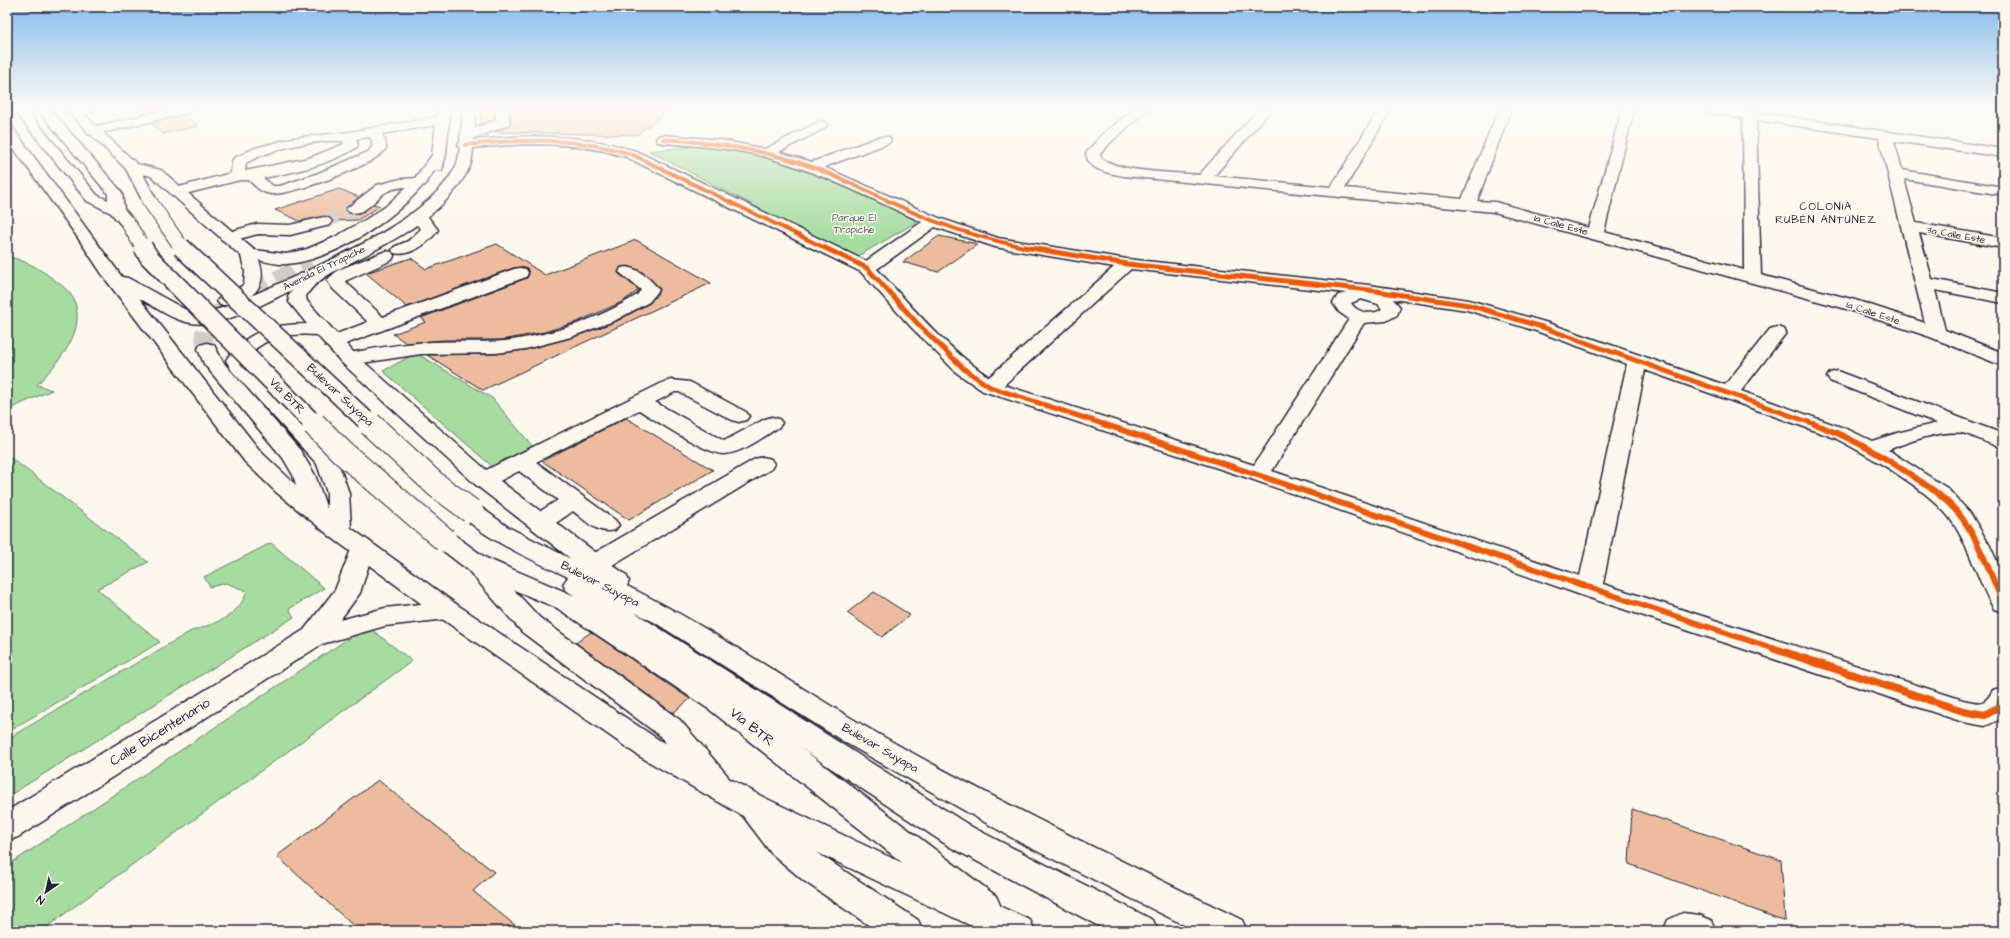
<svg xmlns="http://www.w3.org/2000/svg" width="2010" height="938" font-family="'Architects Daughter',sans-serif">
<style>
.green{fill:#a6dca0;stroke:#647f6e}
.building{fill:#edbc9e;stroke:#22223b}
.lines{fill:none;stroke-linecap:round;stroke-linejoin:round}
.minor-tunnel{stroke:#d0ccc9;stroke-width:14;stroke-dasharray:14 7;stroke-linecap:butt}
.major-tunnel{stroke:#d0ccc9;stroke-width:18;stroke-dasharray:18 9;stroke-linecap:butt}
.minor-casing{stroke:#22223b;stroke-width:3}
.major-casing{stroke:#22223b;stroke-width:3}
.minor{fill:#fbf7ec;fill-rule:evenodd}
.major{fill:#fbf7ec;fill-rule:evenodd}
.minor-bridge-far2-casing{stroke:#22223b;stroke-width:16;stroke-linecap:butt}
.minor-bridge-far1-casing{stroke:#22223b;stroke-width:21;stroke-linecap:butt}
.minor-bridge-casing{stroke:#22223b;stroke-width:26;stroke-linecap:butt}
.major-bridge-far2-casing{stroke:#22223b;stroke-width:16;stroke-linecap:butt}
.major-bridge-far1-casing{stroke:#22223b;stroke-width:21;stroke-linecap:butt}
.major-bridge-casing{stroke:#22223b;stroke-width:26;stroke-linecap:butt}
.minor-bridge-far2{stroke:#fbf7ec;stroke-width:14}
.minor-bridge-far1{stroke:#fbf7ec;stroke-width:18}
.minor-bridge{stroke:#fbf7ec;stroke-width:24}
.major-bridge-far2{stroke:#fbf7ec;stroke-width:14}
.major-bridge-far1{stroke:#fbf7ec;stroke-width:18}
.major-bridge{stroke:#fbf7ec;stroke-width:24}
.cycleway-far3-casing{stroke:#fbf7ec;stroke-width:5.5}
.cycleway-far2-casing{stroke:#fbf7ec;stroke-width:7}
.cycleway-far1-casing{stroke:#fbf7ec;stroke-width:9}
.cycleway-casing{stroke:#fbf7ec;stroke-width:10}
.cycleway-far3{stroke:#e8590c;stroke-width:4}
.cycleway-far2{stroke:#e8590c;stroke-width:5}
.cycleway-far1{stroke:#e8590c;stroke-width:6}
.cycleway{stroke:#e8590c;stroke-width:8}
.labels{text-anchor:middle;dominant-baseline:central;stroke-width:3;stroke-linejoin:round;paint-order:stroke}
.far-park-label{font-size:10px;fill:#4a5a59;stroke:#fbf7ec}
.far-street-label{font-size:10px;fill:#22223b;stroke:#fbf7ec}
.far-neighbourhood-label{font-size:11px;letter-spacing:1px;fill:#22223b;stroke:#fbf7ec}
.street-label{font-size:12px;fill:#22223b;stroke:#fbf7ec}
.near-street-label{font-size:14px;fill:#22223b;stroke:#fbf7ec}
</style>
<rect width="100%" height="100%" fill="#fbf7ec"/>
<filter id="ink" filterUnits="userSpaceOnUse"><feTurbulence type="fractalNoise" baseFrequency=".025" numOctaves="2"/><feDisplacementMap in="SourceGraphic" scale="8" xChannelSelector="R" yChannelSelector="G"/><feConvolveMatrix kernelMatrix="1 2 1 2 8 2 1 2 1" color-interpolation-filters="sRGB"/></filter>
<g filter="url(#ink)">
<path class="green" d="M 695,146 L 762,155 L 794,164 L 920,220 L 855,258 L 649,151 Z
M 7,256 C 25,261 38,267 53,279 C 60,284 70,291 74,300 C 87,333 57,363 37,385 L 52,390 L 7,410 Z
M 416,353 L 492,398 L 533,447 L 494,468 L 383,371 Z
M 7,455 L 148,562 L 97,589 L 160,642 L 7,732 Z
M 271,543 L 324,588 L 289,609 L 294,617 L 7,797 L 7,739 L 191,631 C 214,624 239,617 247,591 L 226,583 L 210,587 L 204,577 Z
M 367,626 L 412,661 L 41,931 L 7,931 L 7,866 Z"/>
<path class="building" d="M 136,109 L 165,109 L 142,114 Z
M 482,109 L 495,109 L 494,119 L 480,125 Z
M 509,109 L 668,109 L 637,135 L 495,132 L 509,126 L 511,123 Z
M 185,115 L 198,126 L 163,134 L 151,123 Z
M 339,189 L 359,197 L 345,208 L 349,213 L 361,213 L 374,204 L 380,206 L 358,220 L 333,221 L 330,218 L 324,216 L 300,221 L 275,210 Z
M 939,236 L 978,244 L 938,272 L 903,262 Z
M 636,240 L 711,283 L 483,390 L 427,355 L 496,354 L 525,350 L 571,338 L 617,321 L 650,303 L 660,289 L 641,271 L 627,266 L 621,267 L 618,273 L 639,290 L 622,302 L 577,322 L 544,332 L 502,340 L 443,340 L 406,343 L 393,334 L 426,322 L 421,318 L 527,278 L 529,274 L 527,268 L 520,267 L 513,268 L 407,307 L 366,273 L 411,258 L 426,269 L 497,244 L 545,275 Z
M 626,418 L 713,470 L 629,520 L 542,461 Z
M 874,592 L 910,615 L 882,637 L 847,613 Z
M 591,632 L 690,699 L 673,713 L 576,643 Z
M 378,780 L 494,872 L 473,891 L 522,931 L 359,931 L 277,856 Z
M 1632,809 L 1781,860 L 1785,921 L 1629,864 Z"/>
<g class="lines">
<path class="minor-tunnel" d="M 324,222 L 354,209"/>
<path class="major-tunnel" d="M 207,349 C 206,345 203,339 204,334 C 210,305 285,276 312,264"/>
<g class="minor-casing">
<path id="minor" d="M 13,109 L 26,109 L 97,195 L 108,200 L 108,194 L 37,109 L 50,109 L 120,190 L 122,193 L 124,209 L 136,223 L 134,226 L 122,226 L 111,213 L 87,201 Z
M 69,109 L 95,109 L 94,112 L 74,116 L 68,112 Z
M 171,109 L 193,109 L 192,112 L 93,135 L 88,134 L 86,131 L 88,128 Z
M 496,109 L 508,109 L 510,122 L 508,125 L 472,139 L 462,139 L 460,136 L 462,133 L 496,120 Z
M 1134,109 L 1148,109 L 1112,141 L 1100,154 L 1101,158 C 1122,173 1172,172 1199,175 L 1259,109 L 1272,109 L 1214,176 L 1331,187 L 1379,109 L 1391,109 L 1345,188 L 1462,199 L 1499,109 L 1511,109 L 1477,201 L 1495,202 L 1589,228 L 1622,109 L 1634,109 L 1604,232 L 1744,270 L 1743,118 L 1710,113 L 1705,112 L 1704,109 L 1734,109 L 2003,149 L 2003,157 L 1894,141 L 1902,170 L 2003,187 L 2003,195 L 1904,179 L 1916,223 L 2003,238 L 2003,248 L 1919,233 L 1932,279 L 2003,293 L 2003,303 L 1935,290 L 1945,330 L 2003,353 L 2003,366 L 1930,337 L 1843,308 L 1494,212 L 1124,176 C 1109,173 1088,171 1086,153 L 1102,135 ZM 1756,120 L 1879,138 L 1925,323 L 1855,300 L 1761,275 Z
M 1996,109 L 2003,109 L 2003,113 L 1997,112 Z
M 442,116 L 447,117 L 449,120 L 447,123 L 382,134 C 384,139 387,143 386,148 C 380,164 289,196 271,194 C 261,193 255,186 249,180 L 240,180 L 177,196 L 172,195 L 170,192 L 172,189 L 231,173 L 232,161 L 234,158 L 255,148 L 293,138 L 349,132 ZM 370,137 L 372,141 L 372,147 L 368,152 L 316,174 L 280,186 L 273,186 L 263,178 C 295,172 328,165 356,148 L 358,145 L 356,139 ZM 327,141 L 343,141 L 344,144 L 309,158 L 245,171 L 246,163 C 271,149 298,144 327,141 Z
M 820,121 L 825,122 L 827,125 L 825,128 L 779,152 L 812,162 L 879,137 L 889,137 L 891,140 L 889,143 L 824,167 L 939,218 L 998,238 L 1127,259 L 1369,285 L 1469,300 L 1548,323 L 1725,385 L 1770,329 L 1777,327 L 1784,329 L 1786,333 L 1741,391 L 1849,430 L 1872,441 L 1897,433 L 1937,423 L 1830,381 L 1827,377 L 1830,373 L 1837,371 L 2003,434 L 2003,448 C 1990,445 1979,438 1966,434 C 1945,428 1908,442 1888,450 L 1947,488 L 1970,513 L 1990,546 L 2003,575 L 2003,612 L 1994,609 C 1978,582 1971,550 1953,523 C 1933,491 1869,456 1835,438 L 1645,370 L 1603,584 L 1963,700 C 1979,703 1984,707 1993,690 L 2003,687 L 2003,718 L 1985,726 L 1963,722 L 1581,595 L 1251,479 L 983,391 L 957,373 L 911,327 L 861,272 L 626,157 C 573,140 519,143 465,149 L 460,148 L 458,145 L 460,142 C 473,139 487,139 500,138 C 546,134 591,137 636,151 L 866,261 L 922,222 C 872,199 822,173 769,158 C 735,148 699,146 663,143 L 658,142 L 656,139 L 658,136 L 663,135 L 721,140 L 765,149 ZM 935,227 L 995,247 L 1114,267 L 989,377 C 946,348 912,307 877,269 ZM 1131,269 L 1346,293 L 1338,295 L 1333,303 L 1339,312 L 1349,319 L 1254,465 L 1004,385 ZM 1361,299 L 1378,304 L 1382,309 C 1373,316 1357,313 1351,303 ZM 1393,299 L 1467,310 L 1536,331 L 1627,364 L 1580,576 L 1272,471 L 1364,323 L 1386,321 L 1397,315 L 1400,307 Z
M 420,178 L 425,179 L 427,182 L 425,185 C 413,188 400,185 388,191 C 375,197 366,217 349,212 L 346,209 L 377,185 L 400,179 Z
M 416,212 L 428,217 L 438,230 C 429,243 410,257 394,253 L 392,250 L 394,247 L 408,241 L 421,229 L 408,217 L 410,214 Z
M 324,217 L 330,219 L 332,222 L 330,225 L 290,235 L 258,234 L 228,242 L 222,240 L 220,237 L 222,234 L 257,224 L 290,225 Z
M 386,251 L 392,252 L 394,256 L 392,260 L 345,281 L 383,317 L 514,269 L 520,268 L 526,269 L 528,273 L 526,277 L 340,346 L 333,348 L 326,346 L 324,342 L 326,338 L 368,322 L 333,289 L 327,280 L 338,270 Z
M 627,267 C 640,270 651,279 659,290 L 649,302 L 616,320 L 571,337 L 525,349 L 496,353 L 421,354 L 349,365 L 342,363 L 339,359 L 342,355 L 349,353 C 377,348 405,343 433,342 C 459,340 486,344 512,340 C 555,334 601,318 637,295 L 641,290 L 619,272 L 621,268 Z
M 671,380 L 690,382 L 746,412 L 749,416 L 746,420 L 739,422 L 732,420 L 679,392 L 675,392 L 655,402 L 724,441 L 765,419 L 772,417 L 779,419 L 782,423 L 779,427 C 763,437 743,453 724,454 C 708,455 655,420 639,410 L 536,462 L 615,520 L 619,525 L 615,530 C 598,535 586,521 573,511 C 560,520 547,532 531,527 L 527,522 L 531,517 L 558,500 L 519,471 L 492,485 L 484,487 L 476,485 L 473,480 L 476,475 L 664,382 Z
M 763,457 L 771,459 L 774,464 L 771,469 L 604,570 L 595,572 L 586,570 L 583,564 L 586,558 L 755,459 Z
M 445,532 L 453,534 L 486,558 L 575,596 L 730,694 L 996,896 L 1001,907 L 996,918 L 984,922 L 972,918 L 710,710 L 557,608 L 514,590 L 540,618 L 680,720 L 727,775 L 731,784 L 727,793 L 716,797 L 705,793 L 660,736 L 522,632 L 468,570 L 437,546 L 433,540 L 437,534 Z
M 362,540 L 370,542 L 374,548 L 360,593 L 340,620 L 385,608 L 447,601 L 456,604 L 460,610 L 456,616 L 447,619 L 385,626 L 322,644 L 18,837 L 7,841 L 7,811 L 304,630 L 335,590 L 354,542 Z
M 1683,913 L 1699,915 L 1711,920 L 1716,931 L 1663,931 L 1668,920 Z"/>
</g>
<g class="major-casing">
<path id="major" d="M 65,109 L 78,109 L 137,164 L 161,170 L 254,250 L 286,254 L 307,249 L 335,237 L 365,220 L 385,207 L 412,182 L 432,155 L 438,109 L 450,109 L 446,154 L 442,170 L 434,171 C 405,213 340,259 287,264 C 278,265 268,262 259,260 C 264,274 263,286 251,296 C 308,270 428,224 456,166 C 461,156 461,122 463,109 L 475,109 C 475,120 474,157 470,166 C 449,212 397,239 354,261 C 337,270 316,279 306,296 L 307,301 L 356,355 L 492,475 L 626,575 L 629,581 L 627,586 C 710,627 786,680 866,727 C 988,797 1115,858 1242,920 L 1247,931 L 1196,931 L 1023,844 L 846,743 L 654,622 L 634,612 L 972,827 L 1153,920 L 1158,931 L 1108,931 L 950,847 L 669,661 L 566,590 L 563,584 L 568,577 C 540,563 476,536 459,511 L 463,506 L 471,504 L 479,506 L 508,527 L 571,559 L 476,485 L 342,363 L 317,335 C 291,333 261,336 246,360 L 248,365 L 338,462 L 349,493 L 351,528 L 456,604 L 659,740 L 763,797 L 883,854 L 1030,920 L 1035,931 L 982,931 L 816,852 L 918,920 L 923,931 L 877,931 L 804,881 L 771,853 L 743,816 L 639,756 L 438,616 L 331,537 L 276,492 L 245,462 L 106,280 L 76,235 L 7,139 L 7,126 L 12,127 L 122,277 L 128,278 L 186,310 C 202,315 216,310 231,305 L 220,305 L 217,301 C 223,293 236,292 244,284 L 245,272 L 241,256 L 151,176 L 143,174 L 156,199 L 153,202 L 143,202 L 126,169 ZM 292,290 L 288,296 L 289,302 L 307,324 C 273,324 246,331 226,360 L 232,371 L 317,464 L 327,493 L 327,509 L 315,475 L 300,450 L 223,362 L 214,345 L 207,343 L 200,345 L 198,349 L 204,364 L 283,458 L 293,475 L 296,485 L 261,452 L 139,298 C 155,307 172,320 191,323 C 223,328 264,303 292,290 Z"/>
</g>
<use href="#minor" class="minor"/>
<use href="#major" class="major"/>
<g class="minor-bridge-far2-casing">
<path id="minor-bridge-far2" d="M 128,223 L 143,248"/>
</g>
<g class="minor-bridge-far1-casing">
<path id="minor-bridge-far1" d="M 143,247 L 149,257 L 315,425"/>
</g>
<g class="minor-bridge-casing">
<path id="minor-bridge" d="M 314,424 L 343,453 L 445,540"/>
</g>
<g class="major-bridge-far2-casing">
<path id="major-bridge-far2" d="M 148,199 L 182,248"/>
</g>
<g class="major-bridge-far1-casing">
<path id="major-bridge-far1" d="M 181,247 L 371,425"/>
</g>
<g class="major-bridge-casing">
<path id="major-bridge" d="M 370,424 L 436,485 L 471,511"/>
</g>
<use href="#minor-bridge-far2" class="minor-bridge-far2"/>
<use href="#minor-bridge-far1" class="minor-bridge-far1"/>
<use href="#minor-bridge" class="minor-bridge"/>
<use href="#major-bridge-far2" class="major-bridge-far2"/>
<use href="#major-bridge-far1" class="major-bridge-far1"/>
<use href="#major-bridge" class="major-bridge"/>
<g class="cycleway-far3-casing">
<path id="cycleway-far3" d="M 663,139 C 714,143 763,149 812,167 C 853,182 892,205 934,221 C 965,233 997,242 1030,248
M 465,145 C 521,139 576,137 631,154 L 825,248"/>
</g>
<g class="cycleway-far2-casing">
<path id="cycleway-far2" d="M 823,247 L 867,268 L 917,323 L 964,369 L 990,387 L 1106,425
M 1024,247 L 1127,264 L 1369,290 L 1469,305 L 1542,327 L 1817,425"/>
</g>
<g class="cycleway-far1-casing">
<path id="cycleway-far1" d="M 1103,424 C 1329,497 1552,577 1778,650
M 1814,424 C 1848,436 1878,453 1908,473 C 1928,486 1947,498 1962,518 C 1980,543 1991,575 2003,603"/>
</g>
<g class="cycleway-casing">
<path id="cycleway" d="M 1775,649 L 1963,711 L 1985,715 L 1999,707 L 2003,698"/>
</g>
<use href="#cycleway-far3" class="cycleway-far3"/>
<use href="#cycleway-far2" class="cycleway-far2"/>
<use href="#cycleway-far1" class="cycleway-far1"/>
<use href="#cycleway" class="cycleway"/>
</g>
</g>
<linearGradient id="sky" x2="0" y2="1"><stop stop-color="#87bdec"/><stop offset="0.45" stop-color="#fdfbf6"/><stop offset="1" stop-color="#fdfbf6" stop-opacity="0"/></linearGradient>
<rect width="2010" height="240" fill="url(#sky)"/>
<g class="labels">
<g class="far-park-label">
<text x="854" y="218">Parque El<tspan x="854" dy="12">Trapiche</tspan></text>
</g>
<g class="far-street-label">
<text transform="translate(1561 225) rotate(15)">1a Calle Este</text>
<text transform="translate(1956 235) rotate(10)">3a Calle Este</text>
<text transform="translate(324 268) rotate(-26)">Avenida El Trapiche</text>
<text transform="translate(1873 313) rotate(18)">1a Calle Este</text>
</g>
<g class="far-neighbourhood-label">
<text x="1826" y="206">COLONIA<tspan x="1826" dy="13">RUBÉN ANTÚNEZ</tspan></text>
</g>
<g class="street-label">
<text transform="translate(340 395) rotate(43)">Bulevar Suyapa</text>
<text transform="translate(287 396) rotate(45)">Vía BTR</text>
<text transform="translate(600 584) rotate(27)">Bulevar Suyapa</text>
<text transform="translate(880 748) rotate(30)">Bulevar Suyapa</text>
</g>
<g class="near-street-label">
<text transform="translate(752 727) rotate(38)">Vía BTR</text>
<text transform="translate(160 732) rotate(-32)">Calle Bicentenario</text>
</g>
</g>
<rect width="2010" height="938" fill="none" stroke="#fbf7ec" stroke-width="24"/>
<rect x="12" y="12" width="1986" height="914" fill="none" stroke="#22223b" stroke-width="1.5" filter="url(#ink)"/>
<g transform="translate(46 892) rotate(214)" stroke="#fbf7ec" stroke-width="3" paint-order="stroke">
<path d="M0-3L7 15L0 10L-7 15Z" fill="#22223b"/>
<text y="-6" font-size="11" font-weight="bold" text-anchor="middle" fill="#22223b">N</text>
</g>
</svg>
